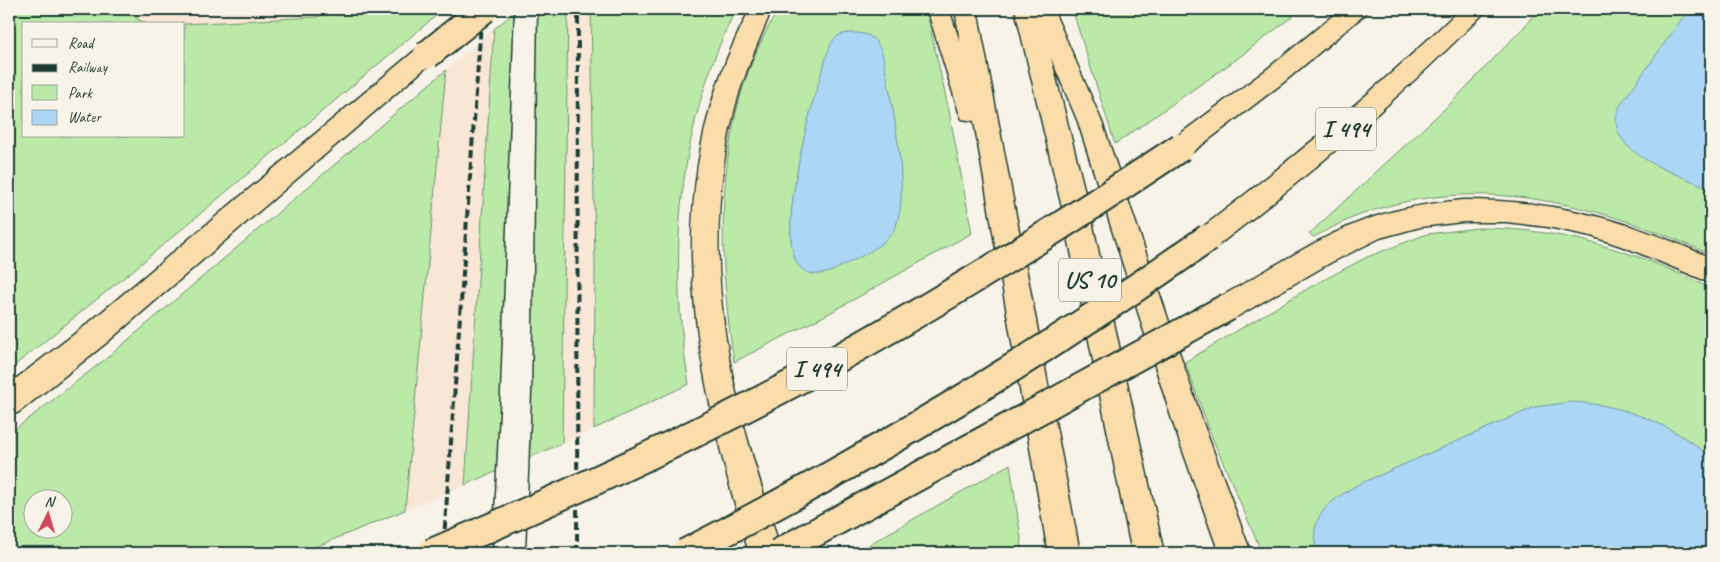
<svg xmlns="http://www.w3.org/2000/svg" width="1720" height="562" font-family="Caveat,sans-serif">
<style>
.built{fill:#f8e6d6}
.green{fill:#bbe9a7;stroke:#6d936e;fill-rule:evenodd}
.water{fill:#abd6f6;stroke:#7399a8}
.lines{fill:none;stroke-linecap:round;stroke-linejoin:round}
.minor-casing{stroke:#1f3d34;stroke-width:3}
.highway-casing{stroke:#1f3d34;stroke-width:3}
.minor{fill:#f7f3e8;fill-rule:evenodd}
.highway{fill:#fbddab;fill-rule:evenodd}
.rail{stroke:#1f3d34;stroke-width:4;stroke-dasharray:8 4;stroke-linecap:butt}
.highway-bridge-casing{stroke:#1f3d34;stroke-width:31;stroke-linecap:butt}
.highway-bridge{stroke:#fbddab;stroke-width:27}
.labels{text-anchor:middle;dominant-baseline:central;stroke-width:4.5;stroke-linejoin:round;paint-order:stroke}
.shield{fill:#f7f3e8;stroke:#60746a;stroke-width:1}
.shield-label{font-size:24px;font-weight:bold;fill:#1f3d34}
</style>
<rect width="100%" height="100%" fill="#f7f3e8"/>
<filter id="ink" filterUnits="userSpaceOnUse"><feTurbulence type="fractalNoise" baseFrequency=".02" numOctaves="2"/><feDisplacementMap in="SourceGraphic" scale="10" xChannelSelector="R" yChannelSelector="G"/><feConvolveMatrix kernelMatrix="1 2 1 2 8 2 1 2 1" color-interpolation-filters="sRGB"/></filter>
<g filter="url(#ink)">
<path class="built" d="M 9,9 L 444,9 L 184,63 L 184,24 L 24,24 Z
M 568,9 L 591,9 L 595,266 L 594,429 L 562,443 Z
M 494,29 L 465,485 L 405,510 L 446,70 Z"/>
<path class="green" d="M 9,9 L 134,9 L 137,19 L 148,24 L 24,24 L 24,136 L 184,136 L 184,24 L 316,17 L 328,13 L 334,9 L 444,9 L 132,271 L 9,370 Z
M 535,9 L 568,9 L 562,443 L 527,459 Z
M 591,9 L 736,9 C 678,126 667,255 689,384 L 594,429 L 595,266 Z
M 779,9 L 926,9 L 949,111 L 972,233 L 828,314 L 734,362 C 716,247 714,111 779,9 Z
M 1072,9 L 1302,9 L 1237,59 L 1115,144 Z
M 1538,9 L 1711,9 L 1711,255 C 1606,206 1480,172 1366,213 C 1348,219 1331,228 1314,237 L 1309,234 L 1453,101 L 1524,27 Z
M 516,11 L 500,470 L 465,485 L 494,29 Z
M 446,70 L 405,510 L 301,553 L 9,553 L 9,434 L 108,357 ZM 32,500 L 62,500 L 62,530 L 32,530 Z
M 1478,228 C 1561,228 1638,251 1711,289 L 1711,553 L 1262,553 L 1212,437 L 1185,362 L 1312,286 L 1367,257 L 1427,234 Z
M 1010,464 L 1023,553 L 854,553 Z"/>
<path class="water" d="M 1689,9 L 1711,9 L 1711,189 C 1684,176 1607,155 1617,114 C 1618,108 1622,102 1626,97 Z
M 848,33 C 868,32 877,37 883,56 C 890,95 912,193 895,228 C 886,246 858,258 840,267 C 828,274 810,279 799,266 C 775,236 810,110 821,74 C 825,64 827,51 832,42 C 836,36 841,34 848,33 Z
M 1571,402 C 1623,404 1671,424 1711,457 L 1711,553 L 1317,553 C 1307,516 1329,502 1357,485 L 1535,407 Z"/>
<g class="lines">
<g class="minor-casing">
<path id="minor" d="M 515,9 L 537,9 L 531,392 L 525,553 L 493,553 L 501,392 Z"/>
</g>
<g class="highway-casing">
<path id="highway" d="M 750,9 L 772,9 C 761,35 749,62 740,90 C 707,199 715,316 744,426 C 755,469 770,511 781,553 L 749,553 C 704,400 665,246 716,89 C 725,61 737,35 750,9 Z
M 927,9 L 949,9 L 960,42 L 955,9 L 977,9 L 1080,553 L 1048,553 L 974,121 L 962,119 L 959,112 Z
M 1015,9 L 1053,9 L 1102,122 L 1203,423 L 1251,553 L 1219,553 L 1173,423 L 1078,122 L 1051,58 L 1090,212 L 1164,553 L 1132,553 L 1063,212 Z
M 1341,9 L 1367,9 L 1364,15 L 1284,82 L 1190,154 L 1181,157 L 1172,154 L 1168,147 L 1172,140 L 1266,70 Z
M 1460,9 L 1485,9 L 1482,15 C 1399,98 1311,174 1217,246 L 1208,249 L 1199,246 L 1195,238 L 1199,230 C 1290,161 1378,89 1460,9 Z
M 444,30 L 452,33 L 456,39 L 452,45 L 105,344 L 19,412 L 9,416 L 9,384 L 85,326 L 436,33 Z
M 1463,200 C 1556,200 1627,220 1711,258 L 1711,283 L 1627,248 L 1591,236 L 1548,227 L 1506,222 L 1463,222 L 1420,227 L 1380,238 L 1330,263 L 1238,316 L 1228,319 L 1218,316 L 1214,307 L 1218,298 C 1270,270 1321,234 1377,216 C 1405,207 1433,203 1463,200 Z"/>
</g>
<use href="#minor" class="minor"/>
<use href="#highway" class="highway"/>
<path class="rail" d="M 443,553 L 482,9
M 577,553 L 578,9"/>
<g class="highway-bridge-casing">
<path id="highway-bridge" d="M 427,55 L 484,9
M 431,553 C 563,497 693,438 819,369 C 943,301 1063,226 1181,147
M 685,553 C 867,460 1041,356 1208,238
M 778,553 L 1228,307"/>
</g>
<use href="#highway-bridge" class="highway-bridge"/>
</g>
</g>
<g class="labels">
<g class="shield">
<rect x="1316" y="107.5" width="60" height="43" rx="4"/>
<rect x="1059" y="258.5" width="62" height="43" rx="4"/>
<rect x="787" y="347.5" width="60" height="43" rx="4"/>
</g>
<g class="shield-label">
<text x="1346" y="129">I 494</text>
<text x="1090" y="280">US 10</text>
<text x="817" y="369">I 494</text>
</g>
</g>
<rect width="1720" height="562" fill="none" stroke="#f7f3e8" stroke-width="30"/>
<rect x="15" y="15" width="1690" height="532" fill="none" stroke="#1f3d34" stroke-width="2" filter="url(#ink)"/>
<rect x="22" y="22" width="162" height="115" fill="#f7f3e8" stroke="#a1aaa0"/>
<rect x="32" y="39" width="25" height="8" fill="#f7f3e8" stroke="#a1aaa0"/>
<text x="68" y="48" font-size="15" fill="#1f3d34">Road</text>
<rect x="32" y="64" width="25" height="8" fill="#1f3d34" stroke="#a1aaa0"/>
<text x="68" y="72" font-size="15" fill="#1f3d34">Railway</text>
<rect x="32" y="85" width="25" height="15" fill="#bbe9a7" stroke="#a1aaa0"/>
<text x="68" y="98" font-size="15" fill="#1f3d34">Park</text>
<rect x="32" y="110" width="25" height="15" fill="#abd6f6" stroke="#a1aaa0"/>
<text x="68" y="122" font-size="15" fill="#1f3d34">Water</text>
<g transform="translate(48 514) rotate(5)"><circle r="24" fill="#f7f3e8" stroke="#a1aaa0"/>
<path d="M0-4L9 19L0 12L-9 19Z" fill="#d1495b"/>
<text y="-8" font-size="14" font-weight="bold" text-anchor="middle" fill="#1f3d34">N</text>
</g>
</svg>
